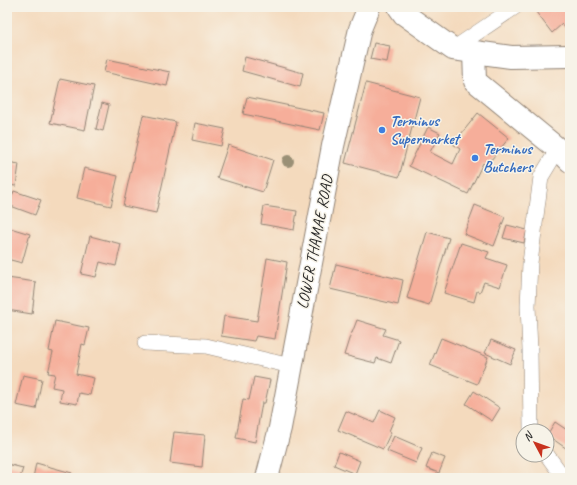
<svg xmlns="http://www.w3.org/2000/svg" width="577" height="485" font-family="Caveat,sans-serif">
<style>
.building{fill:#f6ae9a}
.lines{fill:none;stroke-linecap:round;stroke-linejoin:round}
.service-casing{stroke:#908274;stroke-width:16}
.minor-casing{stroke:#908274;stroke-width:24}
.tertiary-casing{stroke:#908274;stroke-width:24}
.service{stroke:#fff;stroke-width:15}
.minor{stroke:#fff;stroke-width:22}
.tertiary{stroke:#fff;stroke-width:22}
.tree{fill:#9a9076}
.shop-dot{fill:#3f7fe0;stroke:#f7f3e8;stroke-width:1.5}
.labels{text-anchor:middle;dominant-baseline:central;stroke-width:3;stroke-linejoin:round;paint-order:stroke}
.shop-label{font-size:16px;font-weight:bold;fill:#366cbe;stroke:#f7f3e8;text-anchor:start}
.street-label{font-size:16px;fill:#2b2b2b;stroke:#f7f3e8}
</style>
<rect width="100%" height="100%" fill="#f7f3e8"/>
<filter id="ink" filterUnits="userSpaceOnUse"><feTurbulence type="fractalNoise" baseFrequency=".025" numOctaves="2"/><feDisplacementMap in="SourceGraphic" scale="8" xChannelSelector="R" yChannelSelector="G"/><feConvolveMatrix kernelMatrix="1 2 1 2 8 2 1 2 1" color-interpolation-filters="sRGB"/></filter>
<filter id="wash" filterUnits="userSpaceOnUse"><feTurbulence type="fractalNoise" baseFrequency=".012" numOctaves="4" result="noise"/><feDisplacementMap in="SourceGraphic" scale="16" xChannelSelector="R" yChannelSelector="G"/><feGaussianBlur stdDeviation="0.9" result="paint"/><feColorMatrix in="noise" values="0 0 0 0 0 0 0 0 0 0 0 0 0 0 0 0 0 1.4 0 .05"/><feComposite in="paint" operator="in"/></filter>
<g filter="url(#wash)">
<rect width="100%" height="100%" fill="#f4dabd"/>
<g id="blocks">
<path class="building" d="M 542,7 L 570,7 L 570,34 L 562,24 L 552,33 L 536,12 Z
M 374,43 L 390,46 L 387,62 L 370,59 Z
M 245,57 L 303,73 L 300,87 L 242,71 Z
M 107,59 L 170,72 L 167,86 L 104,72 Z
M 60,79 L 94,86 L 85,130 L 50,123 Z
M 366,83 L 420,97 L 399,177 L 345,163 Z
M 247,97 L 324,113 L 320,130 L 243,114 Z
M 102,103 L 109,105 L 103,131 L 96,129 Z
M 478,113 L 509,138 L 486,166 L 483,163 L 468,194 L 409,166 L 428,127 L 440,133 L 430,152 L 453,164 L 460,149 L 453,144 Z
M 143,115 L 176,122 L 156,213 L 123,206 Z
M 195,123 L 225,129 L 221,146 L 192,140 Z
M 228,145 L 273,160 L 263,192 L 217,178 Z
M 7,162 L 19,164 L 16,186 L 7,185 Z
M 84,168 L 118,176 L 111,206 L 77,198 Z
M 14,191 L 41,200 L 35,215 L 8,205 Z
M 475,205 L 505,217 L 494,246 L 464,234 Z
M 264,206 L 297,211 L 294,230 L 261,224 Z
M 507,225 L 527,230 L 524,243 L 503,238 Z
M 7,227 L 30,234 L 22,263 L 7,259 Z
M 427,232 L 449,238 L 429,305 L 407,298 Z
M 90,236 L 121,244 L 116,266 L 100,262 L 96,277 L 81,274 Z
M 461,243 L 489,252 L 486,258 L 507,265 L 500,287 L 484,282 L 480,292 L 477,291 L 474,302 L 444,293 Z
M 267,258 L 287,262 L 275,339 L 256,336 L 254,341 L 221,336 L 224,316 L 257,321 Z
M 336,264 L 403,280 L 398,305 L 330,289 Z
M 7,278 L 36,282 L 32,314 L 7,310 Z
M 357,320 L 386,329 L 383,335 L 399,340 L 391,363 L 377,358 L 375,363 L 344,355 L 351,333 L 352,333 Z
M 55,321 L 89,328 L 85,345 L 82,344 L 76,374 L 94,378 L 90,395 L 79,393 L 77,404 L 60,401 L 62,389 L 52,387 L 55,374 L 48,373 L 53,352 L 49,351 Z
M 441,338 L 488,357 L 477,384 L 430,365 Z
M 491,340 L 516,350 L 510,364 L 485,353 Z
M 23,375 L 42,379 L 36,409 L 16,405 Z
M 254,377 L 270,380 L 265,403 L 262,403 L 255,442 L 236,438 L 243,399 L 249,400 Z
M 474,391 L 500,408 L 492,421 L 466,404 Z
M 380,410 L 395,417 L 389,431 L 391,432 L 383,449 L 338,430 L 346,411 L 374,423 Z
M 555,422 L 570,432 L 570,451 L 547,435 Z
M 174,432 L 205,435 L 202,467 L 170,463 Z
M 394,436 L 422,448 L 416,463 L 387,451 Z
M 339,452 L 360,461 L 355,474 L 334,465 Z
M 432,453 L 445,458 L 439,473 L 426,468 Z
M 36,463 L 72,473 L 71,478 L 33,478 Z
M 7,464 L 23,468 L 20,478 L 7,478 Z"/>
</g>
</g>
<g filter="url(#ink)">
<use href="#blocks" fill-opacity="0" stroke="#908274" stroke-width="1"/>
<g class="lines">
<g class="service-casing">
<path id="service" d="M 453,49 L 515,7
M 145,343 L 206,346 L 291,366
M 531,431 L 530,350 L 528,306 L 530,263 L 541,177 L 558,149
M 547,455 L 564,478"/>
</g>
<g class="minor-casing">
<path id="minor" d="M 474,52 L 475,81 L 558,149 L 570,161"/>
</g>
<g class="tertiary-casing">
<path id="tertiary" d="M 399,7 L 404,14 L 453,49 L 511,57 L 570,56
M 267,478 L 280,428 L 333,146 L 360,29 L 369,7"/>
</g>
<use href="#service" class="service"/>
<use href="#minor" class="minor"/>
<use href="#tertiary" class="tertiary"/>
</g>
<circle class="tree" cx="288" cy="161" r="6"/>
</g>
<g class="shop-dot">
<circle cx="382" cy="130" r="4"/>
<circle cx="475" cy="158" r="4"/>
</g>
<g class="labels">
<g class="shop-label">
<text x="390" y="121">Terminus<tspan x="390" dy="18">Supermarket</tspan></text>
<text x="483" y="149">Terminus<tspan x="483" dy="18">Butchers</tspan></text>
</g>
<g class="street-label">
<text transform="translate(315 242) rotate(-79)">LOWER THAMAE ROAD</text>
</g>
</g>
<rect width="577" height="485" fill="none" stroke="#f7f3e8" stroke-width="24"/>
<g transform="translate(535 443) rotate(311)"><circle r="19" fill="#f7f3e8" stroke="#a5a39c"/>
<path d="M0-3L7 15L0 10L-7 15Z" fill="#c8321e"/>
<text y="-6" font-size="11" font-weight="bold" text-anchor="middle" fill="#2b2b2b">N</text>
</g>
</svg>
